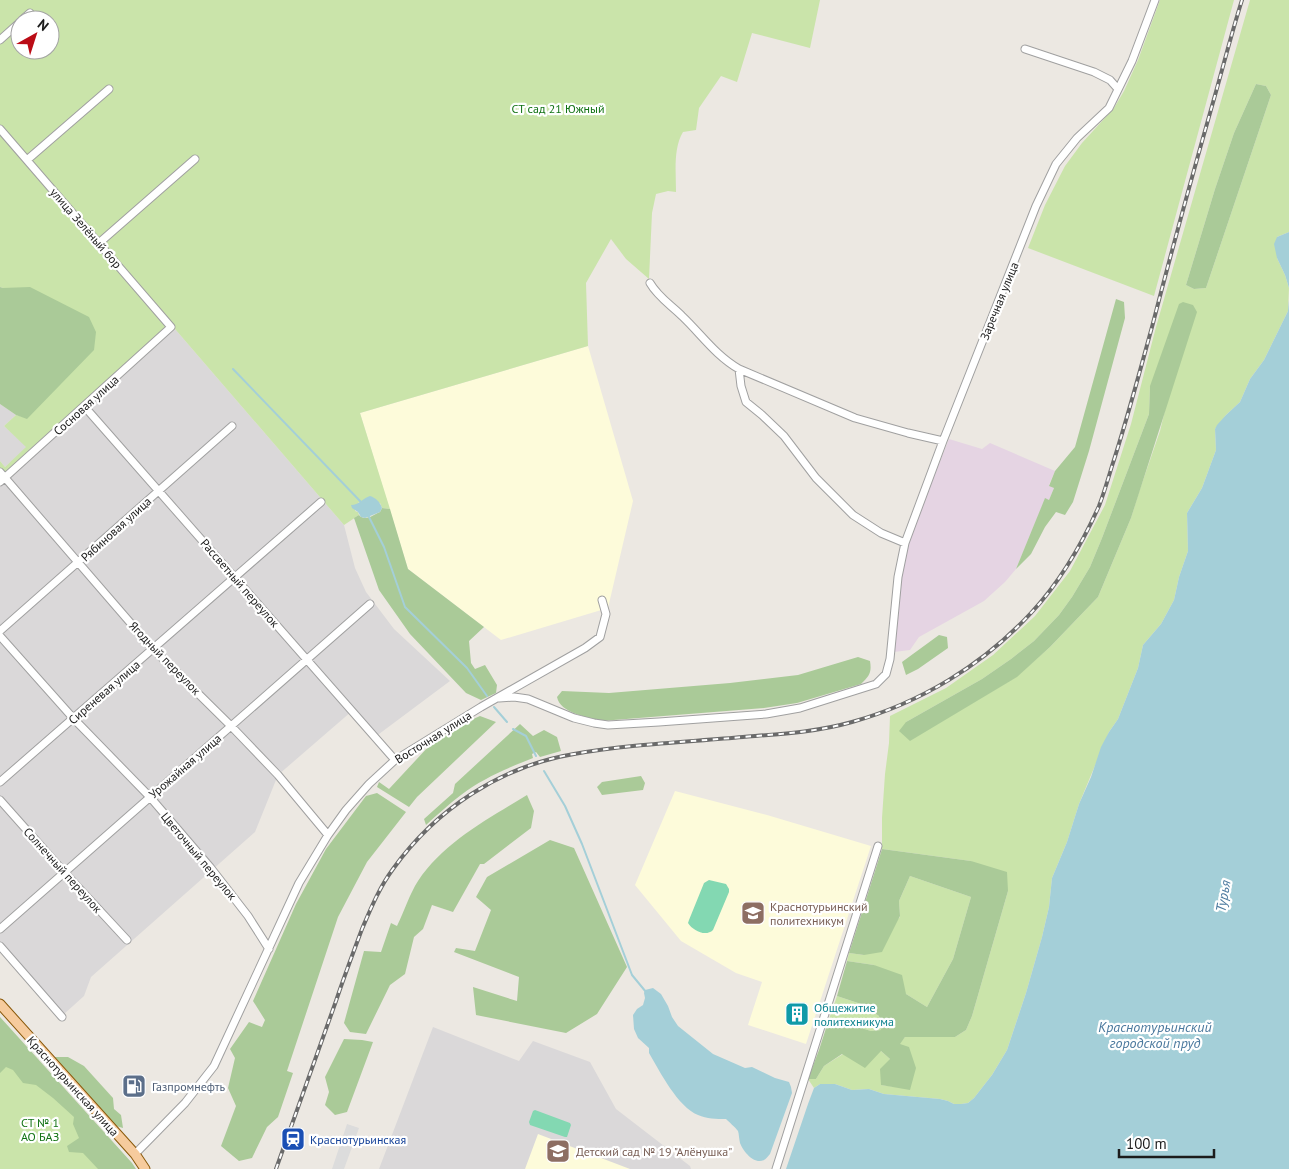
<svg xmlns="http://www.w3.org/2000/svg" width="1289" height="1169" font-family="'PT Sans',sans-serif">
<style>
.residential{fill:#dad8d9}
.industrial{fill:#e5d4e3}
.education{fill:#fdfbda}
.grass{fill:#cae4aa;fill-rule:evenodd}
.forest{fill:#aaca98}
.pitch{fill:#83d8b2}
.parking{fill:#dcdcdc}
.water{fill:#a4cfd8}
.lines{fill:none;stroke-linecap:round;stroke-linejoin:round}
.stream{stroke:#a4cfd8;stroke-width:2}
.minor-casing{stroke:#a0a0a0;stroke-width:9}
.major-casing{stroke:#8a5809;stroke-width:11}
.minor{stroke:#fff;stroke-width:7}
.major{stroke:#f6cb9d;stroke-width:9}
.rail-casing{stroke:#6a6a6a;stroke-width:4}
.rail{stroke:#fff;stroke-width:2;stroke-dasharray:5.5;stroke-linecap:butt}
.labels{text-anchor:middle;dominant-baseline:central;stroke-width:4.5;stroke-linejoin:round;paint-order:stroke}
.park-label{font-size:12px;fill:#117214;stroke:#fff}
.street-label{font-size:12px;fill:#1c1c1c;stroke:#fff}
.education-label{font-size:12px;fill:#785e54;stroke:#fff;text-anchor:start}
.culture-label{font-size:12px;fill:#0d838f;stroke:#fff;text-anchor:start}
.service-label{font-size:12px;fill:#4e5e75;stroke:#fff;text-anchor:start}
.transit-label{font-size:12px;fill:#164399;stroke:#fff;text-anchor:start}
.water-label{font-size:14px;font-style:italic;fill:#4b799e;stroke:#fff}
</style>
<rect width="100%" height="100%" fill="#ece8e2"/>
<path class="residential" d="M 175,329 L 344,525 L 355,568 L 366,592 L 394,629 L 450,681 L 375,737 L 352,711 L 278,775 L 255,832 L 91,977 L 84,996 L 64,1014 L 0,943 L 0,487 Z
M 0,404 L 16,415 L 4,426 L 27,447 L 5,467 L 0,461 Z
M 433,1027 L 519,1061 L 533,1041 L 590,1062 L 616,1109 L 690,1166 L 691,1169 L 379,1169 Z"/>
<path class="industrial" d="M 949,439 L 982,449 L 990,443 L 1055,471 L 1049,485 L 1054,488 L 1049,500 L 1045,499 L 1016,569 L 1005,582 L 984,601 L 919,637 L 910,650 L 894,652 L 900,577 L 907,543 Z"/>
<path class="education" d="M 588,346 L 633,501 L 608,608 L 501,640 L 408,569 L 360,413 Z
M 675,791 L 767,815 L 871,846 L 806,1044 L 748,1025 L 762,982 L 736,973 L 681,941 L 635,885 Z
M 538,1134 L 630,1169 L 525,1169 Z"/>
<path class="grass" d="M 0,0 L 820,0 L 810,48 L 752,33 L 737,82 L 721,76 L 699,108 L 696,130 L 683,132 C 673,149 676,172 676,192 L 668,191 L 656,194 L 652,213 L 649,279 L 626,259 L 611,239 L 586,283 L 588,346 L 360,413 L 390,509 L 382,508 L 380,503 L 359,502 L 357,505 L 355,511 L 358,512 L 359,515 L 344,525 L 175,329 L 166,328 L 0,479 L 0,461 L 5,467 L 26,447 L 4,426 L 16,415 L 27,418 L 3,288 L 0,287 ZM 20,20 L 50,20 L 50,50 L 20,50 Z
M 1160,0 L 1234,0 L 1154,296 L 1028,248 L 1045,205 L 1065,166 L 1082,143 L 1114,108 L 1124,91 L 1138,60 Z
M 1250,0 L 1289,0 L 1289,232 L 1277,237 L 1277,258 L 1285,275 L 1289,288 L 1288,311 L 1264,360 L 1250,379 L 1240,402 L 1226,415 L 1215,429 L 1216,450 L 1202,488 L 1187,513 L 1188,551 L 1179,577 L 1174,600 L 1161,624 L 1143,645 L 1138,668 L 1118,719 L 1109,732 L 1079,804 L 1067,842 L 1052,878 L 1049,907 L 1042,937 L 1026,993 L 1007,1050 L 992,1075 L 974,1098 L 968,1103 L 961,1104 L 954,1104 L 948,1101 L 940,1099 L 884,1094 L 869,1089 L 852,1090 L 835,1084 L 820,1084 L 814,1088 L 808,1079 L 816,1079 L 824,1066 L 843,1054 L 881,1051 L 890,1059 L 881,1085 L 910,1089 L 899,1044 L 905,1037 L 955,1037 L 966,1030 L 972,1016 L 1008,891 L 971,861 L 882,849 L 882,818 L 885,774 L 889,743 L 890,716 L 946,688 L 993,655 L 1035,616 L 1070,571 L 1105,505 L 1131,424 L 1156,327 ZM 1256,84 L 1266,86 L 1271,95 L 1206,288 L 1194,289 L 1186,285 L 1215,189 L 1234,133 ZM 1150,386 L 1166,406 L 1160,431 L 1139,492 L 1131,518 L 1098,597 L 1050,647 L 1016,677 L 910,740 L 906,722 L 982,679 L 1011,659 L 1034,641 L 1059,615 L 1072,597 L 1090,567 L 1102,538 L 1149,414 Z
M 910,876 L 971,897 L 953,959 L 927,1007 L 906,994 L 874,965 L 847,961 L 849,953 L 864,955 L 900,917 L 899,901 Z
M 837,996 L 861,1004 L 879,1016 L 881,1030 L 871,1031 L 860,1028 L 828,1022 Z
M 0,1024 L 129,1169 L 0,1169 Z"/>
<path class="forest" d="M 1256,84 L 1266,86 L 1271,95 L 1206,288 L 1194,289 L 1186,285 L 1215,189 L 1234,133 Z
M 0,287 L 3,288 L 30,287 L 89,317 L 96,332 L 94,350 L 27,419 L 16,415 L 0,404 Z
M 1116,299 L 1124,302 L 1125,318 L 1089,451 L 1073,502 L 1065,515 L 1056,512 L 1045,527 L 1031,554 L 1016,569 L 1045,498 L 1049,500 L 1054,488 L 1049,486 L 1055,471 L 1075,447 Z
M 1183,302 L 1193,305 L 1197,312 L 1131,518 L 1098,597 L 1050,647 L 1017,677 L 910,741 L 899,731 L 906,722 L 982,679 L 1011,659 L 1034,641 L 1059,615 L 1072,597 L 1090,567 L 1102,538 L 1149,414 L 1150,386 L 1179,304 Z
M 382,508 L 390,509 L 408,569 L 484,627 L 469,641 L 471,663 L 475,669 L 485,665 L 497,685 L 496,693 L 481,700 L 466,693 L 410,634 L 379,590 L 354,518 L 359,515 C 365,522 373,515 380,512 Z
M 939,635 L 947,637 L 948,648 L 918,669 L 906,675 L 902,662 Z
M 858,657 L 870,661 C 872,673 869,676 861,684 L 797,703 L 764,708 L 601,721 C 587,717 560,713 557,697 L 562,691 L 609,693 L 730,683 L 798,675 Z
M 480,716 L 496,722 L 417,797 L 409,807 L 377,787 L 379,782 L 389,789 L 429,746 L 471,720 Z
M 520,724 L 533,736 L 544,730 L 557,737 L 561,751 L 540,757 L 536,752 L 532,754 L 533,758 C 508,768 483,778 461,795 C 449,804 437,815 426,825 L 424,819 L 453,793 L 455,784 Z
M 641,776 L 645,783 L 643,790 L 602,795 L 597,787 L 602,782 Z
M 377,793 L 406,812 L 367,862 L 338,917 L 287,1071 L 293,1073 L 278,1117 L 267,1127 L 252,1158 L 239,1161 L 221,1146 L 236,1106 L 228,1088 L 235,1058 L 230,1049 L 249,1022 L 262,1027 L 265,1020 L 253,1001 L 296,904 L 326,849 L 366,796 Z
M 527,795 L 534,811 L 531,828 L 484,864 L 480,864 L 453,912 L 432,905 L 423,929 L 414,937 L 405,974 L 390,985 L 366,1034 L 350,1032 L 344,1023 L 364,951 L 381,952 L 391,923 L 397,926 C 404,912 410,893 418,881 C 444,842 488,819 527,795 Z
M 550,840 L 574,848 L 627,967 L 597,1014 L 566,1033 L 476,1015 L 473,987 L 517,1001 L 519,977 L 454,952 L 456,948 L 475,951 L 491,910 L 476,897 L 487,877 Z
M 882,849 L 971,861 L 1007,872 L 1008,891 L 972,1016 L 966,1030 L 955,1037 L 905,1037 L 900,1044 L 909,1047 L 916,1068 L 910,1090 L 881,1085 L 880,1069 L 890,1059 L 881,1051 L 865,1068 L 842,1054 L 824,1066 L 816,1079 L 808,1079 L 819,1050 L 828,1022 L 861,1028 L 871,1031 L 881,1030 L 879,1016 L 861,1004 L 837,996 L 847,961 L 874,965 L 902,975 L 906,994 L 927,1007 L 953,959 L 971,897 L 910,876 L 899,901 L 900,916 L 882,952 L 864,955 L 849,953 Z
M 0,1017 L 132,1163 L 136,1169 L 98,1169 L 83,1153 L 69,1152 L 67,1146 L 79,1138 L 73,1124 L 74,1117 L 53,1098 L 36,1085 L 23,1083 L 13,1070 L 6,1067 L 0,1073 Z
M 344,1039 L 362,1040 L 373,1042 L 347,1112 L 335,1115 L 325,1105 L 329,1092 L 325,1077 Z
M 54,1057 L 68,1057 L 84,1066 L 113,1098 L 114,1109 L 121,1115 L 123,1128 L 116,1126 Z"/>
<path class="pitch" d="M 709,880 L 726,884 L 729,889 L 729,892 L 713,930 C 706,937 693,931 688,923 L 689,920 L 704,883 Z
M 535,1110 L 570,1123 L 571,1125 L 567,1137 L 565,1137 L 530,1125 L 529,1122 L 533,1111 Z"/>
<path class="parking" d="M 347,1124 L 359,1128 L 344,1169 L 332,1169 Z"/>
<path class="water" d="M 1289,232 L 1289,288 L 1285,275 L 1277,258 L 1274,244 L 1277,237 Z
M 1289,300 L 1289,1169 L 786,1169 L 808,1104 L 814,1088 L 820,1084 L 835,1084 L 852,1090 L 869,1089 L 884,1094 L 940,1099 L 948,1101 L 954,1104 L 961,1104 L 968,1103 L 974,1098 L 992,1075 L 1007,1050 L 1026,993 L 1042,937 L 1049,907 L 1052,878 L 1067,842 L 1079,804 L 1091,777 L 1101,747 L 1109,732 L 1118,719 L 1138,668 L 1143,645 L 1161,624 L 1174,600 L 1179,577 L 1188,551 L 1187,513 L 1202,488 L 1216,450 L 1215,429 L 1217,425 L 1226,415 L 1240,402 L 1250,379 L 1264,360 L 1288,311 Z
M 370,496 C 376,498 380,502 382,508 L 380,512 L 365,518 L 361,517 L 358,512 L 352,508 L 351,505 C 359,505 363,498 370,496 Z
M 653,988 L 661,994 L 668,1006 L 672,1017 L 678,1026 L 713,1054 L 745,1068 L 752,1067 L 775,1078 L 789,1082 L 791,1087 L 792,1093 L 770,1154 C 768,1156 766,1159 764,1160 C 754,1165 743,1151 740,1143 C 739,1139 739,1134 738,1131 C 735,1127 729,1122 726,1119 C 716,1119 707,1119 698,1115 C 678,1107 660,1072 649,1053 L 649,1048 L 638,1038 L 634,1029 L 633,1015 L 637,1009 L 643,1005 L 645,998 L 644,993 L 645,990 Z"/>
<g class="lines">
<path class="stream" d="M 233,369 L 361,502
M 368,515 L 384,547 L 405,607 L 467,668 L 487,696
M 494,707 L 507,722
M 513,729 L 526,736 L 536,756
M 544,771 L 565,806 L 582,844 L 632,975 L 646,992"/>
<g class="minor-casing">
<path id="minor" d="M 22,20 L 30,13
M 0,40 L 20,22
M 1025,49 L 1094,72 L 1110,80 L 1118,89
M 0,129 L 171,327 L 0,482
M 27,160 L 109,89
M 99,243 L 195,159
M 650,283 C 658,297 671,305 682,316 C 701,334 716,356 739,369 L 855,418 L 908,433 L 943,441
M 739,369 L 741,386 L 746,402 L 762,415 L 784,436 L 816,478 L 853,515 L 881,533 L 905,543
M 84,406 L 395,760
M 0,472 L 153,649 L 231,726 L 278,775 L 328,835
M 0,631 L 232,426
M 0,636 L 73,718 L 150,797 L 210,867 L 248,916 L 269,949
M 499,698 L 514,697 L 528,699 L 574,718 L 594,723 L 608,725 L 659,722 L 766,714 L 800,708 L 876,684 L 886,674 L 890,659 L 898,577 L 905,543 L 943,441 L 1036,206 L 1056,164 L 1077,138 L 1109,108 L 1132,61 L 1155,0
M 0,782 L 321,502
M 0,800 L 64,872 L 127,940
M 0,929 L 370,604
M 0,946 L 62,1017
M 135,1154 L 185,1103 L 214,1066 L 299,883 L 328,835 L 346,810 L 369,784 L 395,760 L 481,707 L 585,648 L 600,637 L 606,614 L 602,600
M 776,1169 L 878,846"/>
</g>
<g class="major-casing">
<path id="major" d="M 0,1004 L 135,1154 L 145,1169"/>
</g>
<use href="#minor" class="minor"/>
<use href="#major" class="major"/>
<g class="rail-casing">
<path id="rail" d="M 276,1169 C 296,1113 316,1057 336,1001 C 344,977 353,953 362,929 C 371,908 379,888 393,869 C 436,809 501,766 574,754 C 630,744 687,742 743,737 C 780,734 817,732 852,722 C 920,703 983,665 1031,613 C 1060,582 1082,544 1099,506 C 1104,493 1108,479 1112,466 C 1127,420 1139,374 1152,327 C 1171,253 1191,180 1212,106 C 1222,71 1231,35 1242,0"/>
</g>
<use href="#rail" class="rail"/>
</g>
<defs>
<g id="university-square" transform="scale(1.25)"><rect x="-9" y="-9" width="18" height="18" rx="4" fill="#8d6e63" stroke="#fff"/><path d="M0-5L7-2L0 1L-7-2ZM-4 1L0 2.5L4 1V4Q0 6-4 4Z" fill="#fff"/></g>
<g id="building-square" transform="scale(1.25)"><rect x="-9" y="-9" width="18" height="18" rx="4" fill="#0f9aa8" stroke="#fff"/><path d="M-4-6H4V6H1V3H-1V6H-4ZM-2.5-4.3h1.7v1.8h-1.7ZM.8-4.3h1.7v1.8H.8ZM-2.5-1h1.7V.8h-1.7ZM.8-1h1.7V.8H.8Z" fill="#fff"/></g>
<g id="fuel-square" transform="scale(1.25)"><rect x="-9" y="-9" width="18" height="18" rx="4" fill="#5c6f8a" stroke="#fff"/><path d="M-5.5-6h7V0h2V4h1.3V-2.5L3-4.5l.8-.8L6-3V5H2.5V1h-1V6h-7ZM-4.2-4.7v3.2H.2V-4.7Z" fill="#fff"/></g>
<g id="station-square" transform="scale(1.25)"><rect x="-9" y="-9" width="18" height="18" rx="4" fill="#1a4fb4" stroke="#fff"/><path d="M-3-6H3Q5-6 5-4V2Q5 4 3 4L4.5 6H3L1.5 4h-3L-3 6H-4.5L-3 4Q-5 4-5 2V-4Q-5-6-3-6ZM-3.5-4v3h7v-3ZM-3.5 1v1.5H-2V1ZM2 1v1.5H3.5V1Z" fill="#fff"/></g>
<g id="school-square" transform="scale(1.25)"><rect x="-9" y="-9" width="18" height="18" rx="4" fill="#8d6e63" stroke="#fff"/><path d="M0-5L7-2L0 1L-7-2ZM-4 1L0 2.5L4 1V4Q0 6-4 4Z" fill="#fff"/></g>
</defs>
<g fill-rule="evenodd">
<use href="#university-square" x="753" y="913"/>
<use href="#building-square" x="797" y="1014"/>
<use href="#fuel-square" x="134" y="1086"/>
<use href="#station-square" x="293" y="1139"/>
<use href="#school-square" x="558" y="1151"/>
</g>
<g class="labels">
<g class="park-label">
<text x="558" y="108">СТ сад 21 Южный</text>
<text x="40" y="1122">СТ № 1<tspan x="40" dy="14">АО БАЗ</tspan></text>
</g>
<g class="street-label">
<text transform="translate(86 228) rotate(49)">улица Зелёный бор</text>
<text transform="translate(999 301) rotate(-68)">Заречная улица</text>
<text transform="translate(86 405) rotate(-42)">Сосновая улица</text>
<text transform="translate(116 529) rotate(-42)">Рябиновая улица</text>
<text transform="translate(240 583) rotate(49)">Рассветный переулок</text>
<text transform="translate(165 658) rotate(46)">Ягодный переулок</text>
<text transform="translate(104 692) rotate(-41)">Сиреневая улица</text>
<text transform="translate(433 737) rotate(-32)">Восточная улица</text>
<text transform="translate(185 766) rotate(-41)">Урожайная улица</text>
<text transform="translate(199 856) rotate(50)">Цветочный переулок</text>
<text transform="translate(63 870) rotate(48)">Солнечный переулок</text>
<text transform="translate(73 1086) rotate(48)">Краснотурьинская улица</text>
</g>
<g class="education-label">
<text x="770" y="906">Краснотурьинский<tspan x="770" dy="14">политехникум</tspan></text>
<text x="576" y="1151">Детский сад № 19 "Алёнушка"</text>
</g>
<g class="culture-label">
<text x="814" y="1007">Общежитие<tspan x="814" dy="14">политехникума</tspan></text>
</g>
<g class="service-label">
<text x="152" y="1086">Газпромнефть</text>
</g>
<g class="transit-label">
<text x="310" y="1139">Краснотурьинская</text>
</g>
<g class="water-label">
<text transform="translate(1223 896) rotate(-80)">Турья</text>
<text x="1155" y="1027">Краснотурьинский<tspan x="1155" dy="16">городской пруд</tspan></text>
</g>
</g>
<g transform="translate(35 35) rotate(39)"><circle r="24" fill="#ffffff" stroke="#a4a4a4"/>
<path d="M0-4L9 19L0 12L-9 19Z" fill="#bb0c16"/>
<text y="-8" font-size="14" font-weight="bold" text-anchor="middle" fill="#1c1c1c">N</text>
</g>
<path d="M1119 1149v8h95v-8" fill="none" stroke="#1c1c1c" stroke-width="2.5"/>
<text x="1126" y="1149" font-size="15" fill="#1c1c1c" stroke="#ffffff" stroke-width="4" paint-order="stroke">100 m</text>
</svg>
